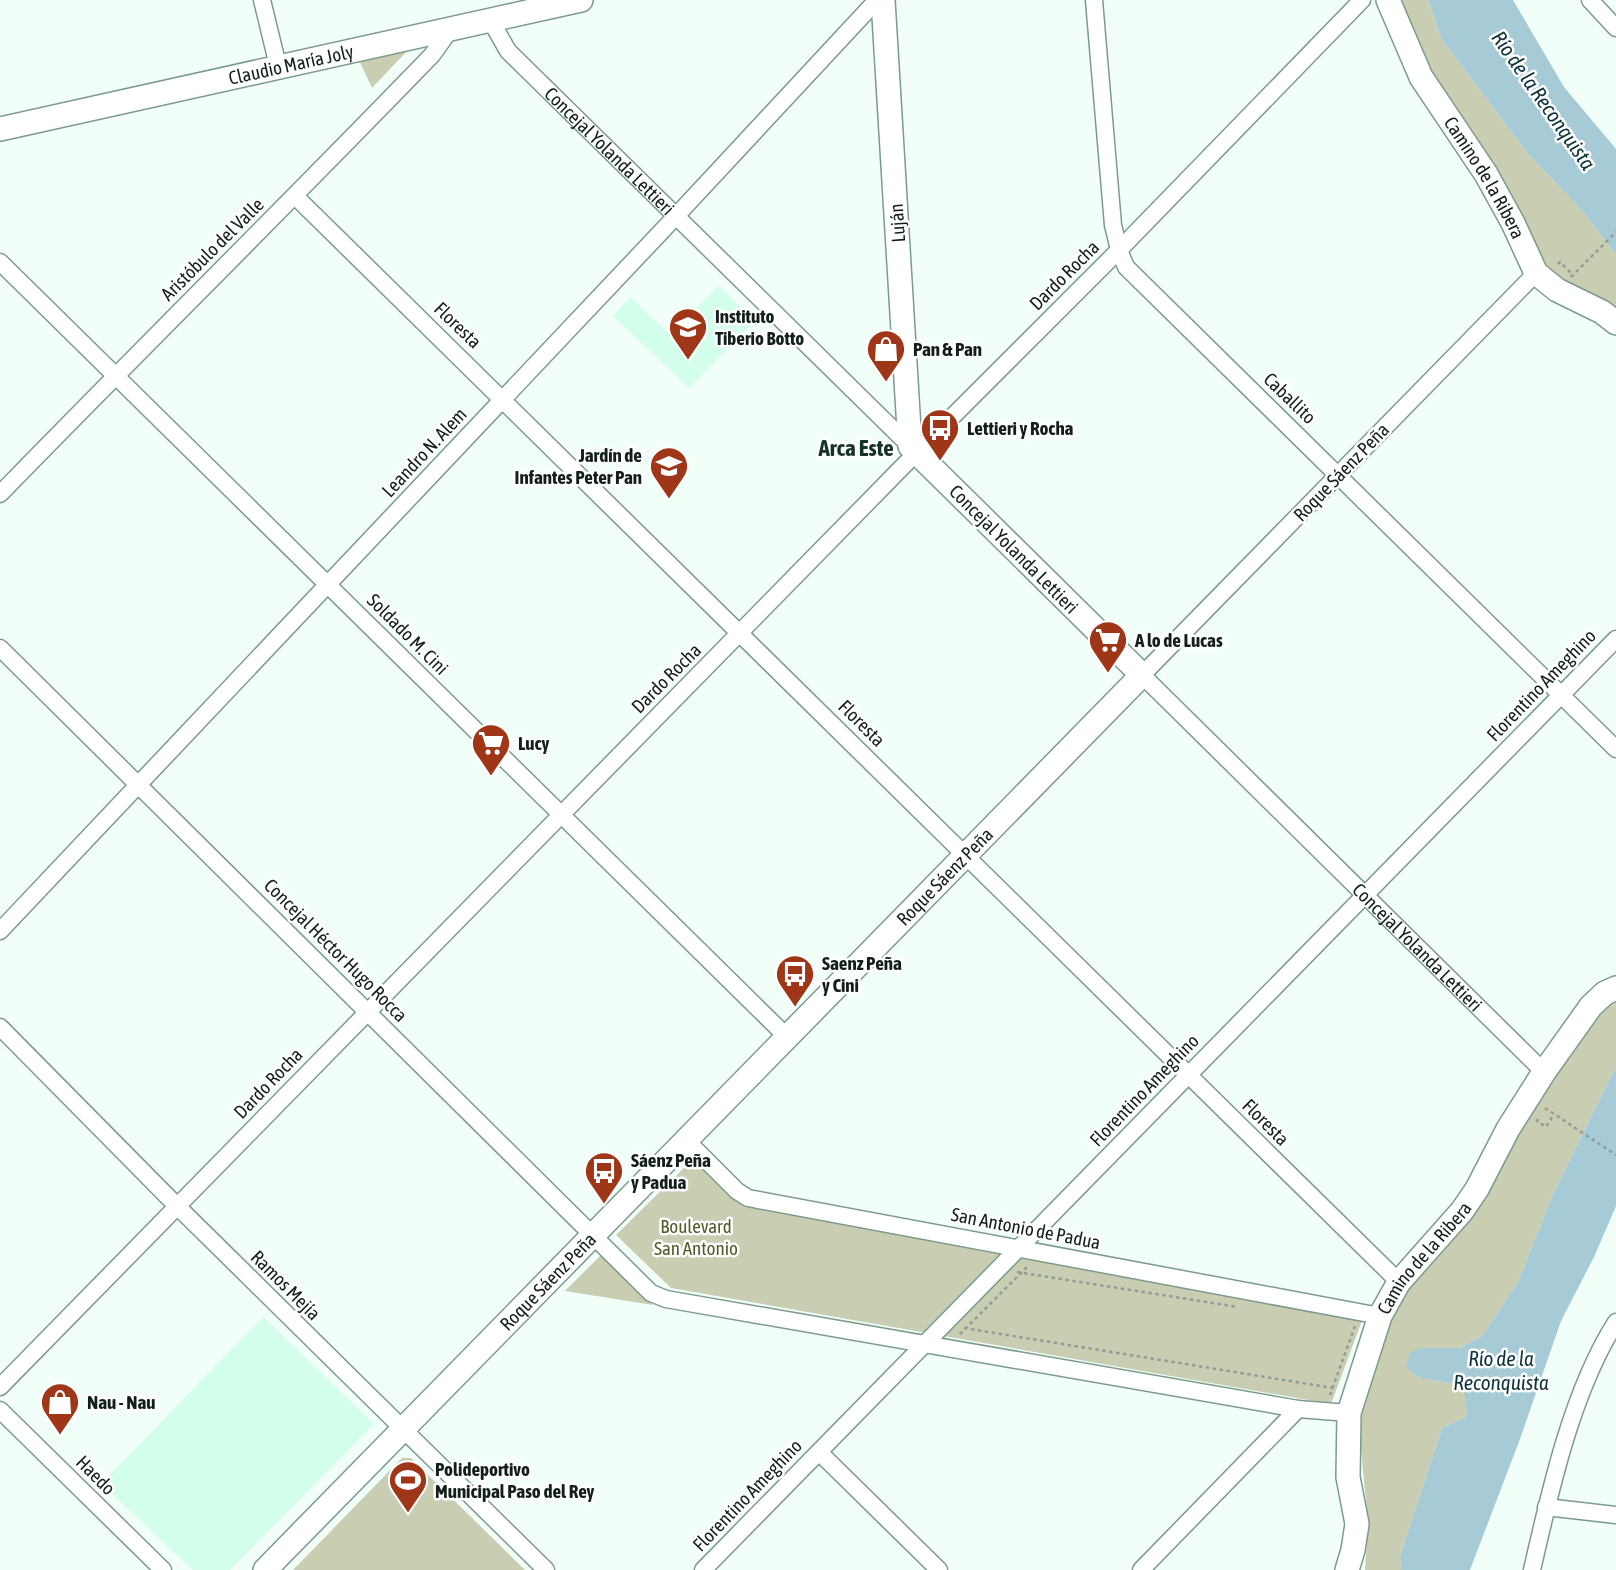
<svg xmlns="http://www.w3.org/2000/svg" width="1616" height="1570" font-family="'Asap Condensed',sans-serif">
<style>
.built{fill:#d2feeb}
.green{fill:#c9cdb2}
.water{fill:#a6cbd7}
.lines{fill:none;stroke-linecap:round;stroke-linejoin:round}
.street-casing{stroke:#7b9b8d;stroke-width:19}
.secondary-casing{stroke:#7b9b8d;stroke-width:26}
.path{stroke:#909e98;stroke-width:2.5;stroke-dasharray:3.5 3.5;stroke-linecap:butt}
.street{stroke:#fff;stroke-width:16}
.secondary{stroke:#fff;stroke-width:23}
.labels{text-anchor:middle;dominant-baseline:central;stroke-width:5;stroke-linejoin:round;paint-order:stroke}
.street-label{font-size:19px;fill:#121f1a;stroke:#fff}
.poi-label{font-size:19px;font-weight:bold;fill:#121f1a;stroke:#fff;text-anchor:start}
.park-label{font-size:19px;fill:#545927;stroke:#fff}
.water-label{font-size:21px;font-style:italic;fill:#0e323b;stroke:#fff}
.quarter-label{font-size:23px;font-weight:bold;fill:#163328;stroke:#fff}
</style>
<rect width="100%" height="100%" fill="#f1fff8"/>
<path class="built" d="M 719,286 L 755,321 L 689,388 L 613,316 L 630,297 L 669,334 Z
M 263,1317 L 374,1424 L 230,1570 L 193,1570 L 101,1484 Z"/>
<path class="green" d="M 1397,0 L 1428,0 L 1442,40 L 1528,154 L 1578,206 L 1616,254 L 1616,311 L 1588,297 L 1548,271 L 1426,73 Z
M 407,51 L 372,88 L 359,60 Z
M 1616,998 L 1616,1066 L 1553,1194 L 1518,1282 L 1483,1335 L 1460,1348 L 1421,1348 L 1418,1377 L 1465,1386 L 1467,1416 L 1442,1428 L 1400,1556 L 1401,1570 L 1365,1570 L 1368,1523 L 1359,1428 L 1371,1368 L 1392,1306 L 1592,1015 Z
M 692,1160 L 738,1201 L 1363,1318 L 1331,1404 L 671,1288 L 616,1235 Z
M 602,1254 L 653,1305 L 565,1291 Z
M 402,1458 L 411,1458 L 525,1570 L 293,1570 Z"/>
<path class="water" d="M 1428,0 L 1513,0 L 1564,87 L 1616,149 L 1616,254 L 1578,206 L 1528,154 L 1442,40 Z
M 1616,1066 L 1616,1206 L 1594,1257 L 1561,1321 L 1520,1439 L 1470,1570 L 1401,1570 L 1400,1556 L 1442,1428 L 1467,1416 L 1464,1386 L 1418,1377 L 1406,1367 L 1410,1353 L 1421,1348 L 1460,1348 L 1483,1335 L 1518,1282 L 1553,1194 Z"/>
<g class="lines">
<g class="street-casing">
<g id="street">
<path d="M 262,0 L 278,66"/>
<path d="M 1094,0 L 1113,225 L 1119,250 L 1126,267 L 1616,749"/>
<path d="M 1590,0 L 1616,28"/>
<path id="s1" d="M 491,21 L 508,51 L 910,446"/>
<path d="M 295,196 L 1399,1282"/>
<path d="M 0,262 L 787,1037"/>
<path id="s2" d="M 1536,273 L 1142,675 L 1544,1072"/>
<path d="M 0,494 C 143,347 289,203 432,55 L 450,30"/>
<path d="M 0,648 L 651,1293 L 666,1299 L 1298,1409 L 1349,1413"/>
<path d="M 0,931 L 677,215 L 877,0"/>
<path d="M 0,1027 L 177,1206 L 546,1570"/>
<path d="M 686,1140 L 737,1191 L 748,1198 L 1380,1316"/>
<path d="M 0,1387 L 917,452 L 1119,250 L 1362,0"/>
<path d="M 0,1410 L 163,1570"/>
<path d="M 819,1452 L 939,1570"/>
<path d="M 1546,1507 L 1616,1515"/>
<path d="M 703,1570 L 1616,639"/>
<path d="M 1141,1570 L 1298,1409"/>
<path d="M 1532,1570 C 1550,1491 1572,1391 1616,1322"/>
</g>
</g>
<g class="secondary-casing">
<g id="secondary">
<path id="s3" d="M 1388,0 L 1421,77 L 1486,174 L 1513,223 L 1536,273 L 1557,290 L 1602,312 L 1616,323"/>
<path id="s4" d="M 0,129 L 581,0"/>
<path id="s5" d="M 265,1570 L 1142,675 L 910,446 L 883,0"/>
<path id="s6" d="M 1347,1570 L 1353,1550 L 1357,1524 L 1348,1477 L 1349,1413 L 1380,1316 L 1399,1282 L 1462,1211 L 1477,1189 L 1508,1129 L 1544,1072 L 1591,1006 L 1605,993 L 1616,988"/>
</g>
</g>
<path class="path" d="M 1558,264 L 1560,262 L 1573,275
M 1571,277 L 1616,232
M 1545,1108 L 1616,1155
M 1538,1119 L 1537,1121 L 1546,1127 L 1554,1114
M 1017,1272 L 1238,1307
M 964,1328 L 1333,1388
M 960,1334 L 1027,1267
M 1330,1395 L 1355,1326"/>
<use href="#street" class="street"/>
<use href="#secondary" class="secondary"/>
</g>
<defs>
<g id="school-pin" transform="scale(2.0125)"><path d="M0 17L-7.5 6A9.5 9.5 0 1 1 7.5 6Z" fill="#9e3617" stroke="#fff"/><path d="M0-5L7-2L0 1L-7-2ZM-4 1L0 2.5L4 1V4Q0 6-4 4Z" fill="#fff"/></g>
<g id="shop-pin" transform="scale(2.0125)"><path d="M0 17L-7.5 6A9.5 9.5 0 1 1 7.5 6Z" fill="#9e3617" stroke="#fff"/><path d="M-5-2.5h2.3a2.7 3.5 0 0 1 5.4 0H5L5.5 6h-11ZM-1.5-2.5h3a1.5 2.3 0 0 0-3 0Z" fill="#fff"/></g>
<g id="bus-pin" transform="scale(2.0125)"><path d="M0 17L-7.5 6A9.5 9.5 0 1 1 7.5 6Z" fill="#9e3617" stroke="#fff"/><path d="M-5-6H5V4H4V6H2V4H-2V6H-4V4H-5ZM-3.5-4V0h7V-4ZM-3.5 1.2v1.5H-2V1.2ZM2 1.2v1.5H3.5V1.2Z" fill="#fff"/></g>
<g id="supermarket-pin" transform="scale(2.0125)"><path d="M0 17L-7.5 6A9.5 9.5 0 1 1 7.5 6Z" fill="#9e3617" stroke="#fff"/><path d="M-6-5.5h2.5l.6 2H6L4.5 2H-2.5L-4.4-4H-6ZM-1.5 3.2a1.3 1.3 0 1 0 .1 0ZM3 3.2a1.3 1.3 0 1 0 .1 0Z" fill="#fff"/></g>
<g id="stadium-pin" transform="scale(2.0125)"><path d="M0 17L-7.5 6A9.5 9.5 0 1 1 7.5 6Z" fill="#9e3617" stroke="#fff"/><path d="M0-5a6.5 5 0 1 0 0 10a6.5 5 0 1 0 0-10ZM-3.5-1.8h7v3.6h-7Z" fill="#fff"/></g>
</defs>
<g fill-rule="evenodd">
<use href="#school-pin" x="688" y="327"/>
<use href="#shop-pin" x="886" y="349"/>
<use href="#bus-pin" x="940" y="428"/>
<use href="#school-pin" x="669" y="466"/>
<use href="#supermarket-pin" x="1108" y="640"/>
<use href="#supermarket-pin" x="491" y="743"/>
<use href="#bus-pin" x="795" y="974"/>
<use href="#bus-pin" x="604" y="1171"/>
<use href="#shop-pin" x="60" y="1402"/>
<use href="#stadium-pin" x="408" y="1480"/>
</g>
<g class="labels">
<g class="street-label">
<text stroke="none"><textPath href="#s4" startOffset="298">Claudio María Joly</textPath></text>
<text stroke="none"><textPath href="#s1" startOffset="177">Concejal Yolanda Lettieri</textPath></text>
<text stroke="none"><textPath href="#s3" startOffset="203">Camino de la Ribera</textPath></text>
<text transform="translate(897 223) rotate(-94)">Luján</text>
<text transform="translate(212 249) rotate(-45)">Aristóbulo del Valle</text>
<text transform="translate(1064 275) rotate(-45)">Dardo Rocha</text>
<text transform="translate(458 325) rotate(44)">Floresta</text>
<text transform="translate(1290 398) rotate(44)">Caballito</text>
<text transform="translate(424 452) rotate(-47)">Leandro N. Alem</text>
<text transform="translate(1341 472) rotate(-46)">Roque Sáenz Peña</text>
<text transform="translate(1014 549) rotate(45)">Concejal Yolanda Lettieri</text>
<text transform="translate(408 634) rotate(45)">Soldado M. Cini</text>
<text transform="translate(666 678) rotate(-45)">Dardo Rocha</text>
<text transform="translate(1541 685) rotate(-46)">Florentino Ameghino</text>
<text transform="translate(862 723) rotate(45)">Floresta</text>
<text stroke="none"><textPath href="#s5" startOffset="971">Roque Sáenz Peña</textPath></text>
<text stroke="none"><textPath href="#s2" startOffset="950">Concejal Yolanda Lettieri</textPath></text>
<text transform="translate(336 950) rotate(45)">Concejal Héctor Hugo Rocca</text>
<text transform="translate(268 1083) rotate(-46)">Dardo Rocha</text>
<text transform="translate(1144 1090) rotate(-46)">Florentino Ameghino</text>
<text transform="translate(1266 1122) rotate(45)">Floresta</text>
<text transform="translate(1026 1228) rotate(11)">San Antonio de Padua</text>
<text stroke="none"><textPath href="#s6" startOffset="334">Camino de la Ribera</textPath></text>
<text stroke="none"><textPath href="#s5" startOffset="404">Roque Sáenz Peña</textPath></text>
<text transform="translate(286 1285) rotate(45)">Ramos Mejía</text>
<text transform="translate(96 1475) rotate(45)">Haedo</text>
<text transform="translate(747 1495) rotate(-46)">Florentino Ameghino</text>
</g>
<g class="poi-label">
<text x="715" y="316">Instituto<tspan x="715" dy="22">Tiberio Botto</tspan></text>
<text x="913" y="349">Pan &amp; Pan</text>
<text x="967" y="428">Lettieri y Rocha</text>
<text x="642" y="455" text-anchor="end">Jardín de<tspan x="642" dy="22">Infantes Peter Pan</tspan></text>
<text x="1135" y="640">A lo de Lucas</text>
<text x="518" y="743">Lucy</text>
<text x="822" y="963">Saenz Peña<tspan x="822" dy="22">y Cini</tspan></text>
<text x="631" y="1160">Sáenz Peña<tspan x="631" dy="22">y Padua</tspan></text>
<text x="87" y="1402">Nau - Nau</text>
<text x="435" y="1469">Polideportivo<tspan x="435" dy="22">Municipal Paso del Rey</tspan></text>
</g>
<g class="park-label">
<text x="696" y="1226">Boulevard<tspan x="696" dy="22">San Antonio</tspan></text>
</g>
<g class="water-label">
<text transform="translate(1544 100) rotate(55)">Río de la Reconquista</text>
<text x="1501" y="1358">Río de la<tspan x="1501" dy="24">Reconquista</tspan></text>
</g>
<g class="quarter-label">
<text x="856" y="448">Arca Este</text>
</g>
</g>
</svg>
